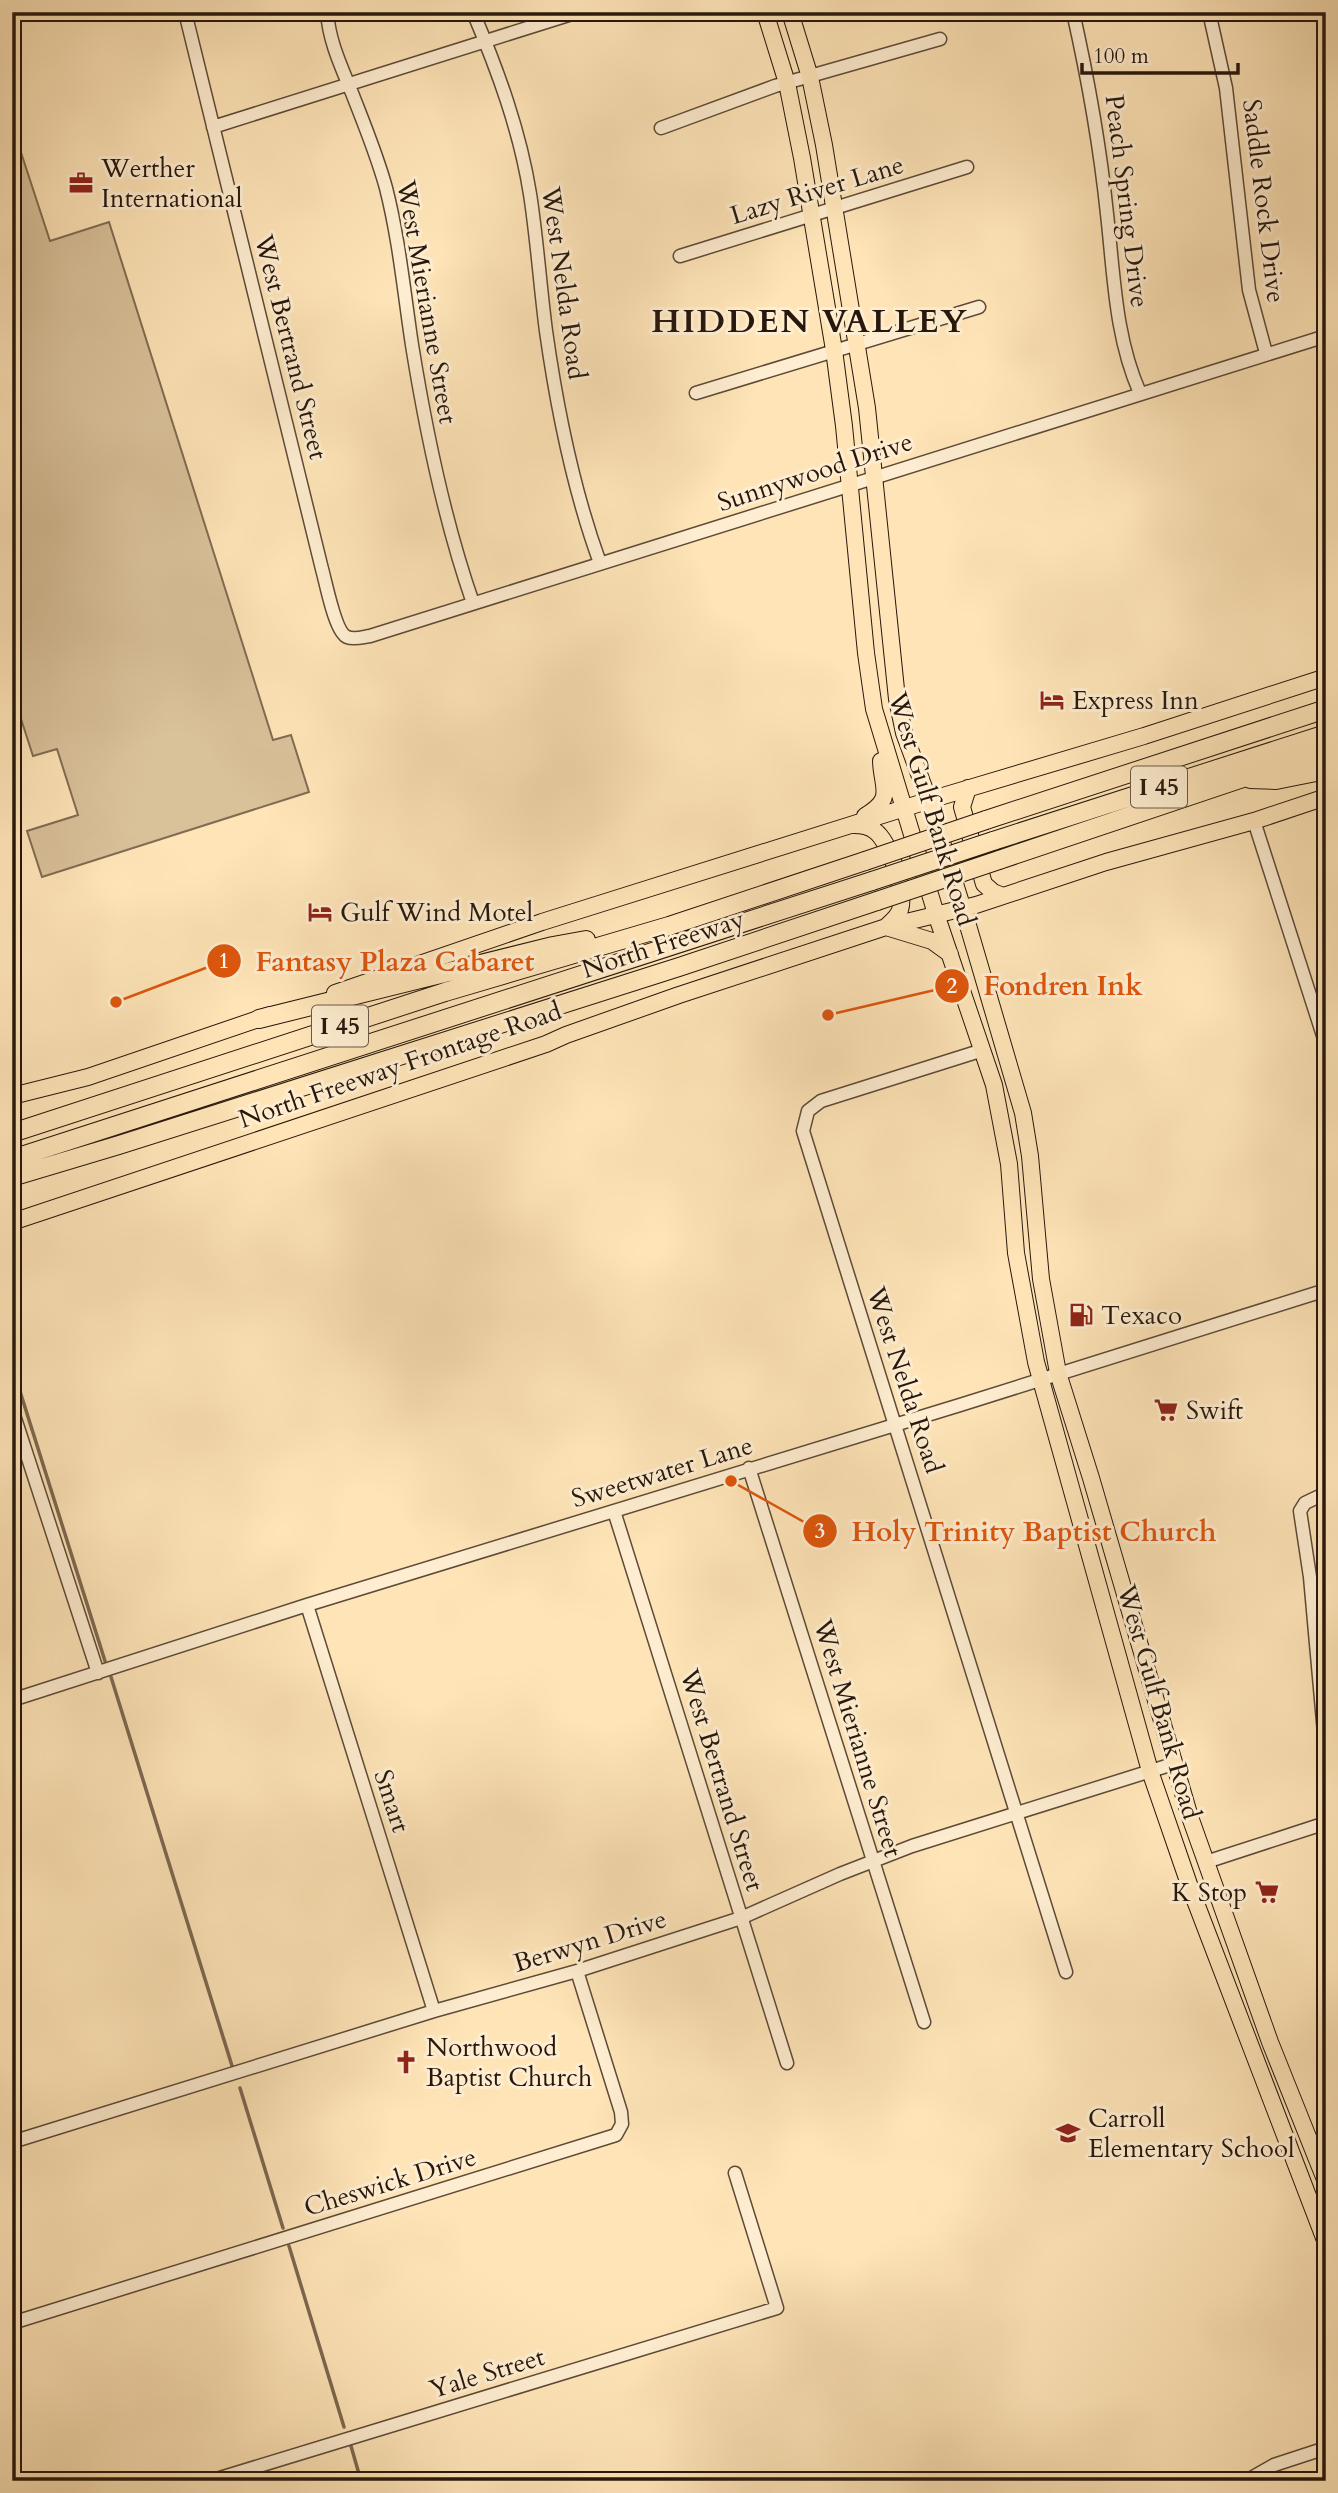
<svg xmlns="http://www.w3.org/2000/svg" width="1338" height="2493" font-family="Cardo,serif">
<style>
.green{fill:#d9c19a;stroke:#806c53;stroke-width:2}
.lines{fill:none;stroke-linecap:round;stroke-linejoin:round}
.stream{stroke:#7c6850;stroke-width:3.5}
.minor-casing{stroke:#5d4a37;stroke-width:15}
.major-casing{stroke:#27170c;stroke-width:18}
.highway-casing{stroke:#27170c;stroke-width:20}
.minor{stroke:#feedd0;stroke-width:12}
.major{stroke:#fee4b7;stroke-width:16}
.highway{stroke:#fee4b7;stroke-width:18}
.highway-bridge-casing{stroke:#27170c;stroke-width:20;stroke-linecap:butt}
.highway-bridge{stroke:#fee4b7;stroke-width:18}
.labels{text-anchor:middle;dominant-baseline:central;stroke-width:6;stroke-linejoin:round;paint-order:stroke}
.shield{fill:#feedd0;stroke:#685747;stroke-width:2}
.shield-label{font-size:24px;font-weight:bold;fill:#27170c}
.poi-label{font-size:26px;fill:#27170c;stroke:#feedd0;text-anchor:start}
.street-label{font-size:26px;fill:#27170c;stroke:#feedd0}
.district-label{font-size:33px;font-weight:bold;letter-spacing:2px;fill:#27170c;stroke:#feedd0}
.leader{fill:none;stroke:#de560c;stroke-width:2.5}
.callout-dot{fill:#de560c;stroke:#feedd0;stroke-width:2.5}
.mark-label{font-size:21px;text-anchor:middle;font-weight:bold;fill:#fff}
.callout-label{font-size:28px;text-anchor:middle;font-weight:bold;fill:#de560c;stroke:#feedd0;stroke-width:6;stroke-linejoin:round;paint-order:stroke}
</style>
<rect width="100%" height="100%" fill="#fee4b7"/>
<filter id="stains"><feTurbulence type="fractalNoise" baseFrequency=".00286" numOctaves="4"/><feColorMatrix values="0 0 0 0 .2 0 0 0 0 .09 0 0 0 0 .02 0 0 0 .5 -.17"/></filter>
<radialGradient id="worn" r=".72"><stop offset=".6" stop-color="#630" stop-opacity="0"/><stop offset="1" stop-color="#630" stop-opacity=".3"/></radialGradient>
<path class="green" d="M 12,125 L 50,241 L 109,222 L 273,740 L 291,735 L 309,792 L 42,877 L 27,831 L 78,815 L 57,749 L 33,756 L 12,691 Z"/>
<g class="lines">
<path class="stream" d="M 12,1366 L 105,1661
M 111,1677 L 233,2069
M 240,2088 L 283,2228
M 289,2246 L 344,2427
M 351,2446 L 361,2481"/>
<g class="minor-casing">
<path id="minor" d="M 185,12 L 322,569 C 326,583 335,632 347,637 C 354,640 363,637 370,636 L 1326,336
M 327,12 C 329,41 341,66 352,93 C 364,124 377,155 386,188 C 399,239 404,292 412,345 C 426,432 444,520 473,603
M 473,12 C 498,71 520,131 530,194 C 537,239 540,285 546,331 C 557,409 573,489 600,563
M 1073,12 C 1088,79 1100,146 1107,214 C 1114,275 1115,337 1140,393
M 1209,12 L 1226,88 L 1249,290 L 1266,353
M 213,127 L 578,12
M 661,128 L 775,86 L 940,39
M 680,256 L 967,167
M 696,393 L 979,307
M 1254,821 L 1326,1045
M 983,1050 L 821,1101 L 808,1111 L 803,1131 L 1066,1972
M 12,1409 L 98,1673
M 749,1468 L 924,2022
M 1326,1493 L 1305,1503 L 1300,1511 L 1310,1577 L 1326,1755
M 614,1511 L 787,2063
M 307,1605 L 434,2011
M 12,1700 L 307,1605 L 960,1405 L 1326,1290
M 1206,1862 L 1326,1823
M 12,2142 L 434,2011 L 577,1971 L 741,1918 L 840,1874 L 912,1846 L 1173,1764
M 12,2323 L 616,2135 L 622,2124 L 621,2112 L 577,1971
M 210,2481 L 777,2308 L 735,2173
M 1246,2481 L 1274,2465 L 1326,2448"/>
</g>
<g class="major-casing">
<path id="major" d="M 765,12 L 787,83 L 802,158 L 834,350 L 844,426 L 866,653 L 874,709 L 936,914 L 994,1085 L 1009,1164 L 1016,1253 L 1036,1362 L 1150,1771 L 1191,1890 L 1326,2243
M 790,12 L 810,77 L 824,145 L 867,408 L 897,699 L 904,733 L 929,801 L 967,922 L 1023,1113 L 1030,1156 L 1041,1279 L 1058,1373 L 1091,1478 L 1190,1817 L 1270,2042 L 1326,2182
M 968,788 L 962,807 L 984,884 L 993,892 L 1003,896
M 865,816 C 895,798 882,789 881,761
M 854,825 C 862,825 869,826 875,831 C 890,842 906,892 900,910 C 898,917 891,922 886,927
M 886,927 L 932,941 L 950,954
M 335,993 L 542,922 L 943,796 L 1144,736 L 1326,677
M 12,1096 L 88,1077 L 270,1015
M 12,1222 L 546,1044 L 566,1035 L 679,995 L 886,927 L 976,905 L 1106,862 L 1254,821 L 1326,797"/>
</g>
<g class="highway-casing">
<path id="highway" d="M 1250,779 L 1276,780 L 1326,770
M 986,820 L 1326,709
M 993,841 L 1326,734
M 999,860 L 1326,750
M 259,1019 L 553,946 L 586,940
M 12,1133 L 445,992 L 669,926 L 865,861
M 12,1159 L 872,881
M 12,1177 L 119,1145 L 679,967 L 877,901"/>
</g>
<use href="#minor" class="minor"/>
<use href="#major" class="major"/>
<use href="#highway" class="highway"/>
<g class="highway-bridge-casing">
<path id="highway-bridge" d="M 865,861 L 986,820
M 872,881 L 993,841
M 877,901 L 999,860"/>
</g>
<use href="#highway-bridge" class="highway-bridge"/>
</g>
<defs>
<g id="office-bare" transform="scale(1.89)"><path d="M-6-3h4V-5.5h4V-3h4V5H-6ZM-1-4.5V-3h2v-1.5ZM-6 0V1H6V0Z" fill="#8f2418" stroke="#feedd0" stroke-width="2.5" paint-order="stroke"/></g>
<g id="hotel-bare" transform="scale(1.89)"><path d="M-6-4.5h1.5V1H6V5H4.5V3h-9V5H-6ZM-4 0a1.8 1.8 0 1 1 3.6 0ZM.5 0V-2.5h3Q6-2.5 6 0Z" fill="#8f2418" stroke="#feedd0" stroke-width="2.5" paint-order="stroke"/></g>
<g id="fuel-bare" transform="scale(1.89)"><path d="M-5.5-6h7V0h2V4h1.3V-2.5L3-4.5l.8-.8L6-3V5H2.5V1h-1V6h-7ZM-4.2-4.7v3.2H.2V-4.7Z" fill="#8f2418" stroke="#feedd0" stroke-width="2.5" paint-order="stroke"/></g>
<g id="supermarket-bare" transform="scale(1.89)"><path d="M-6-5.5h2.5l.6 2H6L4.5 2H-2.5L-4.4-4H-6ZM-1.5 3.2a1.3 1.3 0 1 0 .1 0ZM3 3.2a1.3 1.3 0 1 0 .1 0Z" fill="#8f2418" stroke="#feedd0" stroke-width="2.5" paint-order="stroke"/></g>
<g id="church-bare" transform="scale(1.89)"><path d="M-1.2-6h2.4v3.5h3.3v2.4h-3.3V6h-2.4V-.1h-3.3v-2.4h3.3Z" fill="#8f2418" stroke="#feedd0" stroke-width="2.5" paint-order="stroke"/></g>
<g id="school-bare" transform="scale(1.89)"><path d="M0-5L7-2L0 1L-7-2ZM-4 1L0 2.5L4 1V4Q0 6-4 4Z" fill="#8f2418" stroke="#feedd0" stroke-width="2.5" paint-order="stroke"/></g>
</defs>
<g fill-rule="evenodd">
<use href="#office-bare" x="81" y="183"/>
<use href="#hotel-bare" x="1052" y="700"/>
<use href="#hotel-bare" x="320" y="912"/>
<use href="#fuel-bare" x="1081" y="1315"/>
<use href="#supermarket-bare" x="1166" y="1410"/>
<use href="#supermarket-bare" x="1267" y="1892"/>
<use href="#church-bare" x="406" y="2062"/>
<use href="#school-bare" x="1068" y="2133"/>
</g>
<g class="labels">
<g class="shield">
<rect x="1131" y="766.5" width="56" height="41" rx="5"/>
<rect x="312" y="1005.5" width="56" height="41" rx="5"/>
</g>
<g class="shield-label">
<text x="1159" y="787">I 45</text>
<text x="340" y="1026">I 45</text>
</g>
<g class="poi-label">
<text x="101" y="168">Werther<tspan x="101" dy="30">International</tspan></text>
<text x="1072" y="700">Express Inn</text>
<text x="340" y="912">Gulf Wind Motel</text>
<text x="1101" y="1315">Texaco</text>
<text x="1186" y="1410">Swift</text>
<text x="1247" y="1892" text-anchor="end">K Stop</text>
<text x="426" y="2047">Northwood<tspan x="426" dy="30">Baptist Church</tspan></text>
<text x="1088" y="2118">Carroll<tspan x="1088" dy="30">Elementary School</tspan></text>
</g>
<g class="street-label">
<text transform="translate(817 190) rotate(-17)">Lazy River Lane</text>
<text transform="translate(1127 201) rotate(83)">Peach Spring Drive</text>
<text transform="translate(1264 201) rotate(83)">Saddle Rock Drive</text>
<text transform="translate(564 283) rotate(82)">West Nelda Road</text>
<text transform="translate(427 302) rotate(80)">West Mierianne Street</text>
<text transform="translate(291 347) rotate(76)">West Bertrand Street</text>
<text transform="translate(815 472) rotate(-18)">Sunnywood Drive</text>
<text transform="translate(932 809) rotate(73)">West Gulf Bank Road</text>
<text transform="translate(663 944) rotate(-18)">North Freeway</text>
<text transform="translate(400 1065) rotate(-19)">North Freeway Frontage Road</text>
<text transform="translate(905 1380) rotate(72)">West Nelda Road</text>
<text transform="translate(662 1472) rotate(-17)">Sweetwater Lane</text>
<text transform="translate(1159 1702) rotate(74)">West Gulf Bank Road</text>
<text transform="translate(858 1738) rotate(73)">West Mierianne Street</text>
<text transform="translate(722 1780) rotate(73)">West Bertrand Street</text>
<text transform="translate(392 1801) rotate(72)">Smart</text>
<text transform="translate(590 1941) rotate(-17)">Berwyn Drive</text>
<text transform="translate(390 2182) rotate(-17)">Cheswick Drive</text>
<text transform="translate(487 2373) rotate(-17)">Yale Street</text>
</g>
<g class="district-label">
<text x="810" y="321">HIDDEN VALLEY</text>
</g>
</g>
<path class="leader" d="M116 1002L224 961M828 1015L952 986M731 1481L820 1531"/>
<g class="callout-dot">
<circle cx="116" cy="1002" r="7"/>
<circle cx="828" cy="1015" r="7"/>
<circle cx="731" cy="1481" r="7"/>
<circle cx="224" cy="961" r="18"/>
<circle cx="952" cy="986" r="18"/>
<circle cx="820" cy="1531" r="18"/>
</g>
<g class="mark-label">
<text x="224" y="968">1</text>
<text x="952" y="993">2</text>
<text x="820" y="1538">3</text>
</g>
<g class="callout-label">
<text x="395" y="971">Fantasy Plaza Cabaret</text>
<text x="1063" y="995">Fondren Ink</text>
<text x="1034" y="1541">Holy Trinity Baptist Church</text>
</g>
<rect width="1338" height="2493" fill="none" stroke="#fee4b7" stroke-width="42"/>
<rect x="14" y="14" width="1310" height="2465" fill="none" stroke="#27170c" stroke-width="3.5"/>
<rect x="21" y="21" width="1296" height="2451" fill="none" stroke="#27170c" stroke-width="2"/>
<path d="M1082 63v10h156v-10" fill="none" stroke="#27170c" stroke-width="3.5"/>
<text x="1093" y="63" font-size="21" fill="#27170c" stroke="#feedd0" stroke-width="5" paint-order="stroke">100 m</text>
<rect width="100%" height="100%" filter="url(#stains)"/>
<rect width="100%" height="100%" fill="url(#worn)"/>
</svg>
